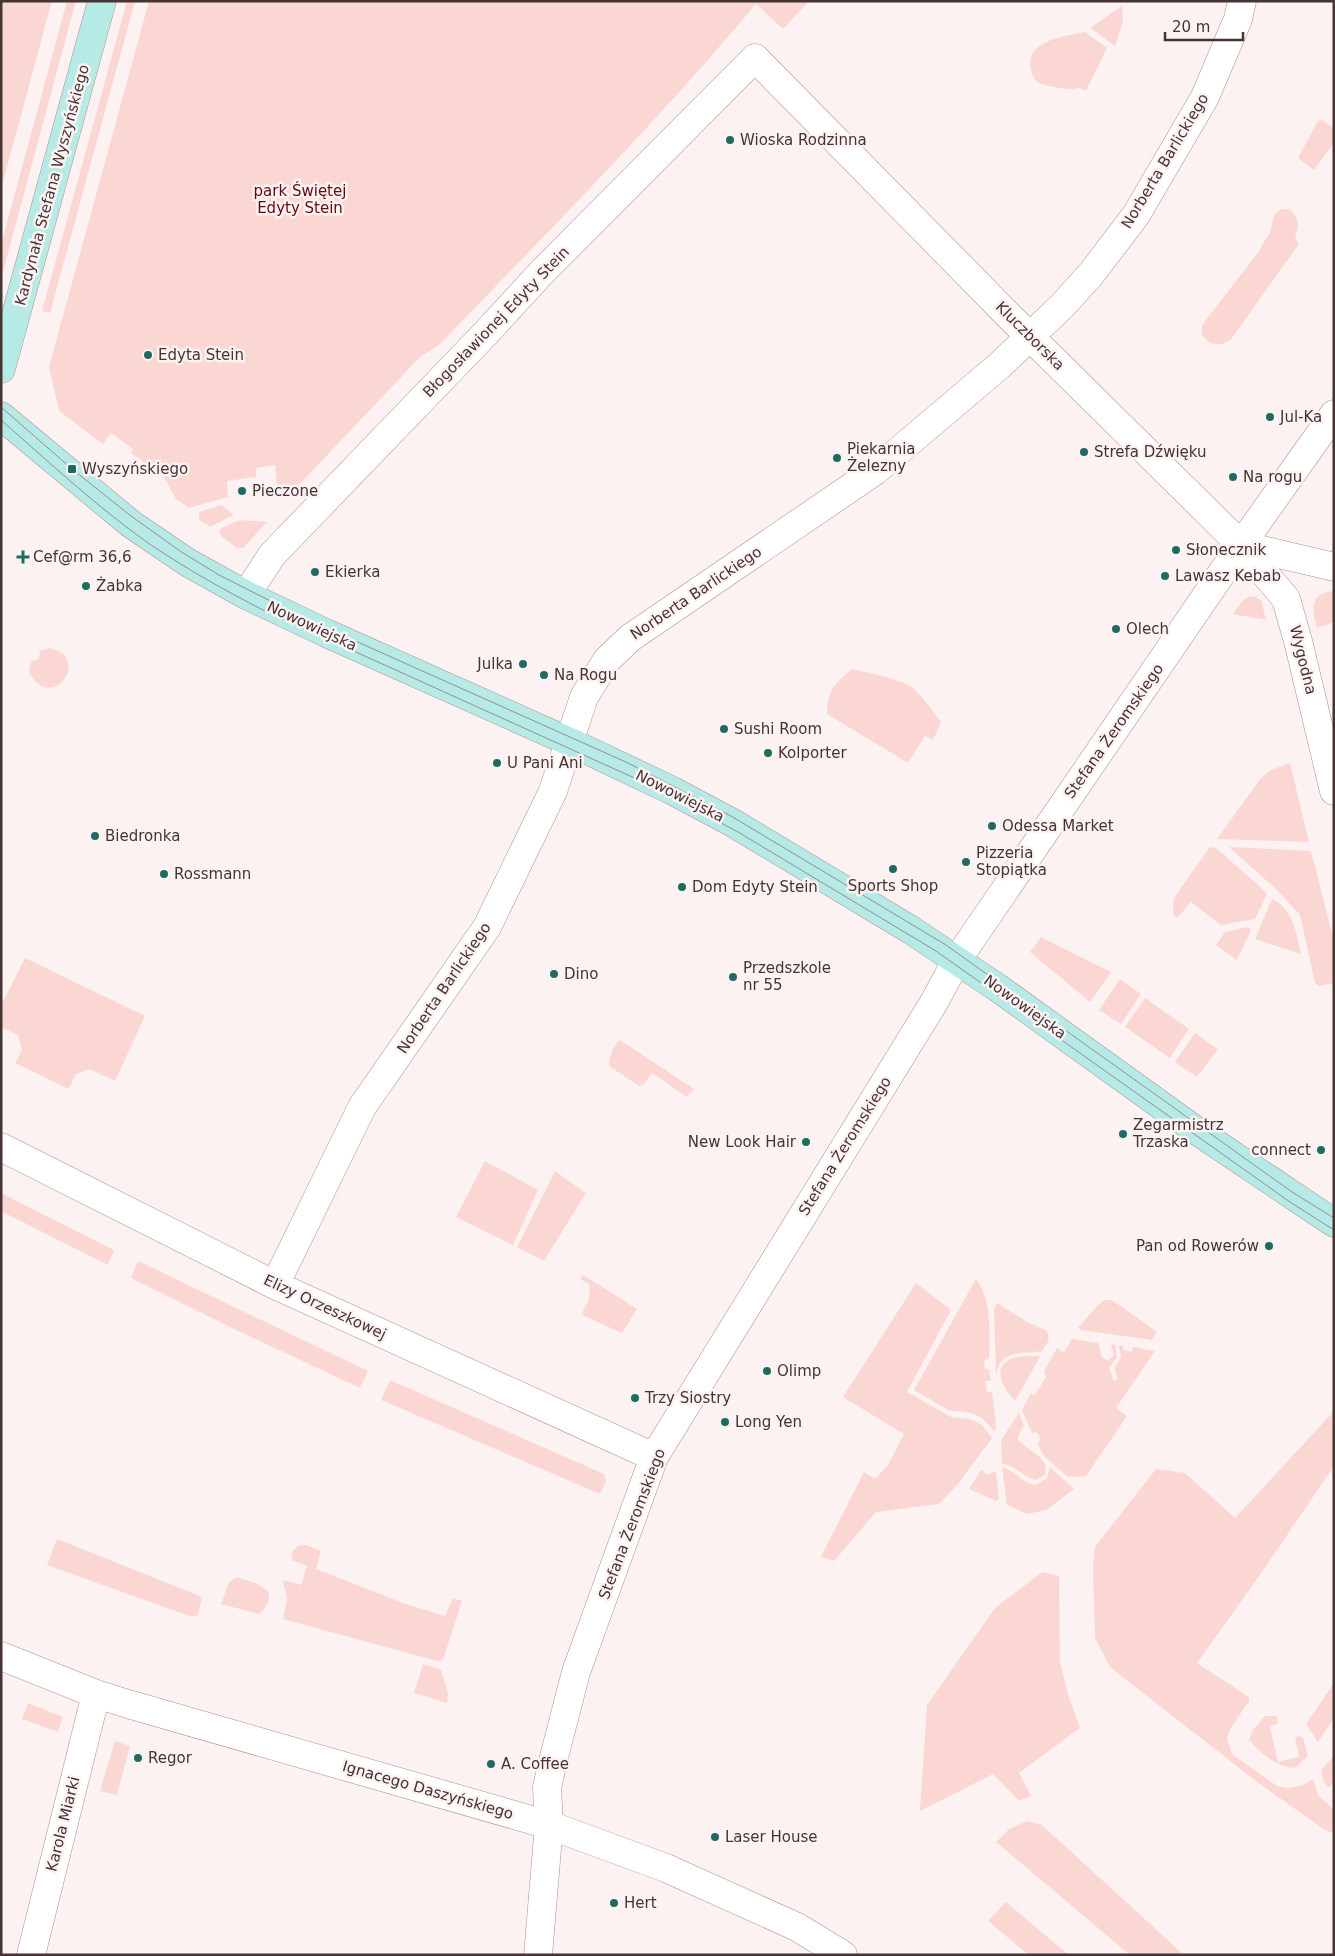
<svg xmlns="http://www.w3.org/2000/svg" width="1335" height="1956" font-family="'DejaVu Sans',sans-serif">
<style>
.green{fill:#fbd7d4}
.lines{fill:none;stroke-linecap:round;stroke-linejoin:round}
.street-casing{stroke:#b58d8a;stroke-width:29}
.secondary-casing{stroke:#b58d8a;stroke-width:29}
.street{stroke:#fff;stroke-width:28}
.secondary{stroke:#b6eae6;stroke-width:28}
.tram{stroke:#998c8b;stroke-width:1}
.poi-dot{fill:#206a62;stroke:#fbf2f1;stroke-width:2}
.labels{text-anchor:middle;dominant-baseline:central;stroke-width:5;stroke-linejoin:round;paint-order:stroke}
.poi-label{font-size:15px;fill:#453433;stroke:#fbf2f1;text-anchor:start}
.street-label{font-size:15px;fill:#453433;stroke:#fbf2f1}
.park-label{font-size:15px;fill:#670711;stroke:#fbf2f1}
</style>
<rect width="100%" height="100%" fill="#fbf2f1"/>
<path class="green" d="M 1,1 L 52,1 L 1,189 Z
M 67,1 L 76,1 L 1,279 L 1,245 Z
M 127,1 L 135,1 L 50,313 L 42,311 Z
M 149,1 L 809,1 L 783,29 L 756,4 C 656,123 546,234 438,346 L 421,356 L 295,489 C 288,494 283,493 277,488 L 275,465 L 256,468 L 256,477 L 227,481 L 228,497 L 189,508 L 176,499 L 163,475 L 131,453 L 133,449 L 111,433 L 103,444 L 59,411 L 49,367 Z
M 1122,6 L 1123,21 L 1115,46 L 1090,28 Z
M 1085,32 L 1107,48 L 1086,91 L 1078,87 L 1074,90 C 1065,88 1046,87 1039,83 C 1034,80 1032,74 1031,70 C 1024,40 1066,36 1085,32 Z
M 1322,120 L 1334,128 L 1334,143 L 1314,170 L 1298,158 L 1318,121 Z
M 1282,209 L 1289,209 C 1299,217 1300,225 1295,237 L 1299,244 L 1232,338 C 1225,345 1219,345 1210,343 L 1202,335 L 1202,325 L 1260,250 C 1262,242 1269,237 1271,229 C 1274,219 1271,215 1282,209 Z
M 222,505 L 234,515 L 210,527 L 199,520 L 199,512 Z
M 240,520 L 267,522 L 243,548 L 237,548 L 220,535 L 220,531 L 222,528 Z
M 1334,591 L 1334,622 L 1317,628 C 1312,610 1309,593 1334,591 Z
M 1250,596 L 1255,597 L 1261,600 L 1266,620 L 1233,614 L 1242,601 Z
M 50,648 C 54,650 59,651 62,653 C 83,671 48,709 29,672 L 31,661 L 39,659 L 40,651 Z
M 852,669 C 869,673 899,678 913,688 C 924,698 932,710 941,722 L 933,740 L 925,736 L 908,763 L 827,714 C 827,690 835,684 852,669 Z
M 1290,763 L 1309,842 L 1217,839 L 1261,778 L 1271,770 Z
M 1210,847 L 1216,848 L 1266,892 L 1267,894 L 1255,919 L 1221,925 L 1191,902 L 1178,917 L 1174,916 L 1173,905 L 1174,898 Z
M 1229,847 L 1311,851 L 1334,941 L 1334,983 L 1319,986 L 1315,983 L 1300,915 L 1278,891 Z
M 1272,899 C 1293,908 1297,935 1301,954 L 1255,939 Z
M 1249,927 L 1251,930 L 1237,960 L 1216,945 L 1225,932 Z
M 1041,937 L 1111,972 L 1090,1002 L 1030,952 Z
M 25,958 L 145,1016 L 115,1081 L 89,1069 L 75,1075 L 69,1089 L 15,1063 L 22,1050 L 18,1035 L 1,1027 L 1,1006 Z
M 1120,979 L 1141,994 L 1121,1024 L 1099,1010 Z
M 1145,998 L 1189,1029 L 1170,1058 L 1125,1027 Z
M 1195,1033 L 1218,1049 L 1197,1077 L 1175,1062 Z
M 619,1040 L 623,1042 L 694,1089 L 687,1097 L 652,1073 L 643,1085 L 639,1086 L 609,1066 C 609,1055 613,1048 619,1040 Z
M 485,1161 L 538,1190 L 513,1245 L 456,1217 Z
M 555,1171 L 586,1193 L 544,1261 L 517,1247 Z
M 1,1193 L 114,1250 L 108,1265 L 1,1211 Z
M 138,1261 L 368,1371 L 360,1388 L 232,1328 L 131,1278 Z
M 583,1275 L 637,1309 L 622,1333 L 584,1316 L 582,1313 L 589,1300 L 590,1285 L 580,1279 Z
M 976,1279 C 992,1299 990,1336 989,1359 L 984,1360 L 985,1369 L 989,1369 L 991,1381 L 985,1381 L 987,1392 L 992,1392 L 996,1424 L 995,1432 L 982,1418 L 972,1413 L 948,1410 L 914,1390 Z
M 916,1283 L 951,1310 L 907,1392 L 951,1417 L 969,1419 L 982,1425 L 992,1438 L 958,1484 L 939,1504 L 876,1512 L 834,1561 L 821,1557 L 864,1472 L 875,1479 L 888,1465 L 904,1434 L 843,1397 Z
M 1105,1300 L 1112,1300 L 1157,1332 L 1152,1340 L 1081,1330 L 1078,1328 L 1097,1306 Z
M 997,1303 L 1027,1322 L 1047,1331 L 1049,1340 L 1042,1351 C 1022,1355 1000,1348 996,1376 L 994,1309 Z
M 1072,1339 L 1098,1343 L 1102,1357 L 1108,1361 L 1114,1355 L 1111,1344 L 1115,1345 L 1117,1357 L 1109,1368 L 1114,1381 L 1118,1379 C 1112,1365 1115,1369 1121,1357 L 1119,1345 L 1123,1346 L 1123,1350 L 1132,1352 L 1133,1347 L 1155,1351 L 1116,1408 L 1127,1416 L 1086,1476 L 1068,1477 L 1044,1456 L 1037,1443 L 1041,1440 L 1037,1432 L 1032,1433 L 1022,1410 L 1031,1393 L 1035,1395 L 1046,1377 L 1044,1371 L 1057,1348 L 1064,1352 Z
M 1041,1356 L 1041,1355 L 1015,1401 C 1002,1387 989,1364 1017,1357 C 1024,1355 1033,1357 1041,1356 Z
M 390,1380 L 604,1474 L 606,1482 L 600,1494 L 381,1400 Z
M 1334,1411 L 1334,1466 L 1264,1569 L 1197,1663 L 1249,1697 L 1249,1701 L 1230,1729 L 1227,1739 L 1232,1754 L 1277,1786 L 1289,1788 L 1303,1785 L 1313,1779 L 1318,1795 L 1334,1810 L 1334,1833 L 1325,1830 L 1257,1782 L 1110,1667 L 1095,1638 L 1093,1567 L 1095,1547 L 1156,1469 L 1185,1473 L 1235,1518 Z
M 1019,1413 L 1024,1426 L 1018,1436 L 1018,1440 C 1028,1451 1050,1457 1045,1475 L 1036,1480 C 1023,1477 1015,1465 1002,1464 L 1001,1440 Z
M 1002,1467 C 1014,1470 1022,1482 1035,1485 L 1047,1478 L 1050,1467 L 1074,1489 L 1046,1510 L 1027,1514 L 1007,1505 Z
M 981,1470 L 988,1475 L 996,1471 L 999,1499 L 996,1501 L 969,1489 Z
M 57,1539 L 202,1597 L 198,1615 L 192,1617 L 47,1565 Z
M 306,1545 L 321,1551 L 316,1569 L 406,1604 L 445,1616 L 453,1598 L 462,1601 L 443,1660 L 437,1661 L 283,1619 L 287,1598 L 283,1580 L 301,1585 L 307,1566 L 292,1560 L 292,1552 L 298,1546 Z
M 1042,1572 L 1059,1576 L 1060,1662 L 1068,1695 L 1080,1728 L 1019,1773 L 1031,1796 L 1019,1801 L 993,1774 L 920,1811 L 927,1705 L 995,1608 Z
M 237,1577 L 258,1584 L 268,1591 C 271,1601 267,1607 259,1614 L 221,1604 L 229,1582 Z
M 423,1664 L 441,1670 L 448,1693 L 447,1703 L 414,1693 Z
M 1334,1683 L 1334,1718 L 1318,1742 L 1306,1724 Z
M 28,1703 L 63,1717 L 58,1732 L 22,1719 Z
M 1265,1716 L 1277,1716 L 1278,1723 L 1270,1727 L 1278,1762 L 1299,1757 L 1295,1738 L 1300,1736 L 1303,1738 L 1308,1756 L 1295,1768 C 1277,1767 1261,1754 1249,1740 L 1253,1730 Z
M 115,1741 L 130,1746 L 117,1795 L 100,1791 Z
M 1334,1756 L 1334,1781 L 1328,1788 L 1323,1780 L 1321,1770 Z
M 1027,1821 L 1042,1825 L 1184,1955 L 1130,1955 L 996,1842 L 1009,1829 Z
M 1006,1902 L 1069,1955 L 1029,1955 L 988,1921 Z"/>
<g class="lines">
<g class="street-casing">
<path id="street" d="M 1241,545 L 1334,567
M 246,595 L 272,555 L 486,333 L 542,272 L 755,58 L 1009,316 L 1241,545 L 1286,599 L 1298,641 L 1334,791
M 1,1147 L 275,1285 L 654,1457
M 275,1285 L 362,1107 L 487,927 L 553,791 L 584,697 L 607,660 L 630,638 L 875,471 L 1000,365 L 1062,306 L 1091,274 L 1136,215 L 1205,97 L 1238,19 L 1242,1
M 1,1656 L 96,1694 L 128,1704 L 549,1825 L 666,1868 L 797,1927 L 843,1955
M 31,1955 L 96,1694
M 538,1955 L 549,1825 L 547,1788 L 552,1765 L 576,1672 L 654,1457 L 933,1004 L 957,960 L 1241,545 L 1334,414"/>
</g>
<g class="secondary-casing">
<path id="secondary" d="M 1,369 L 102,1
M 1,416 L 131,524 L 187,562 L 246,595 L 326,633 L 570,742 L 673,791 L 733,823 L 911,930 L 998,988 L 1194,1129 L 1334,1223"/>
</g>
<use href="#street" class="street"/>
<use href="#secondary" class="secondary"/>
<path class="tram" d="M 1,407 L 72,469 L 131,516 L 180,551 L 219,575 L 304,618 L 628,763 L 731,816 L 946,945 L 1292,1192 L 1334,1218
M 1,420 C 49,462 96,506 148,543 C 185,568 224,590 263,610 L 650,785 L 738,832 L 936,951 L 1290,1202 L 1334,1230"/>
</g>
<g class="poi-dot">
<circle cx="730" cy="140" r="5"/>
<circle cx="148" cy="355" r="5"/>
<circle cx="1270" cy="417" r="5"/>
<circle cx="1084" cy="452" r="5"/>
<circle cx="837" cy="458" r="5"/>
<rect x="67" y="464" width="10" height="10" rx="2.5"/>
<circle cx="1233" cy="477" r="5"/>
<circle cx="242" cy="491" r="5"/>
<circle cx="1176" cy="550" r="5"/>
<path d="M20.5 549.5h5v5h5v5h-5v5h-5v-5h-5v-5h5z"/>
<circle cx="315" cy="572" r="5"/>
<circle cx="1165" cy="576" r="5"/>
<circle cx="86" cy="586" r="5"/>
<circle cx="1116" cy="629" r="5"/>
<circle cx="523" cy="664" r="5"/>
<circle cx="544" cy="675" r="5"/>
<circle cx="724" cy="729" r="5"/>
<circle cx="768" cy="753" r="5"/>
<circle cx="497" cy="763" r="5"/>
<circle cx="992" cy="826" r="5"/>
<circle cx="95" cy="836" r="5"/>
<circle cx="966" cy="862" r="5"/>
<circle cx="893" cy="869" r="5"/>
<circle cx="164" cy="874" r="5"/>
<circle cx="682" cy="887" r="5"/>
<circle cx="554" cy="974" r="5"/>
<circle cx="733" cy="977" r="5"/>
<circle cx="1123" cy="1134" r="5"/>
<circle cx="806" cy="1142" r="5"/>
<circle cx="1321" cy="1150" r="5"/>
<circle cx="1269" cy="1246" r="5"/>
<circle cx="767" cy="1371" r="5"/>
<circle cx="635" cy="1398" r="5"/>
<circle cx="725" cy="1422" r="5"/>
<circle cx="138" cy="1758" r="5"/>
<circle cx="491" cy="1764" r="5"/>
<circle cx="715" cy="1837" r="5"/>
<circle cx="614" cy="1903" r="5"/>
</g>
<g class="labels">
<g class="poi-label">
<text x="740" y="140">Wioska Rodzinna</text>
<text x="158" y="355">Edyta Stein</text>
<text x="1280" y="417">Jul-Ka</text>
<text x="847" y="449">Piekarnia<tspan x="847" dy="17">Żelezny</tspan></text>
<text x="1094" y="452">Strefa Dźwięku</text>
<text x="82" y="469">Wyszyńskiego</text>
<text x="1243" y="477">Na rogu</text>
<text x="252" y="491">Pieczone</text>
<text x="1186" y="550">Słonecznik</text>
<text x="33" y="557">Cef@rm 36,6</text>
<text x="325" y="572">Ekierka</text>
<text x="1175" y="576">Lawasz Kebab</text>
<text x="96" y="586">Żabka</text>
<text x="1126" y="629">Olech</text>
<text x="513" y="664" text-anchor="end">Julka</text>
<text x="554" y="675">Na Rogu</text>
<text x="734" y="729">Sushi Room</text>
<text x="778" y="753">Kolporter</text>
<text x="507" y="763">U Pani Ani</text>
<text x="1002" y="826">Odessa Market</text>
<text x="105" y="836">Biedronka</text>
<text x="976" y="853">Pizzeria<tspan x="976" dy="17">Stopiątka</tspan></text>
<text x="174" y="874">Rossmann</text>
<text x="893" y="886" text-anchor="middle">Sports Shop</text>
<text x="692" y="887">Dom Edyty Stein</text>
<text x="743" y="968">Przedszkole<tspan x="743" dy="17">nr 55</tspan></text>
<text x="564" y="974">Dino</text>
<text x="1133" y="1125">Zegarmistrz<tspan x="1133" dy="17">Trzaska</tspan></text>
<text x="796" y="1142" text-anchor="end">New Look Hair</text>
<text x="1311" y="1150" text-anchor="end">connect</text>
<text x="1259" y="1246" text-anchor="end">Pan od Rowerów</text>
<text x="777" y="1371">Olimp</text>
<text x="645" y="1398">Trzy Siostry</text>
<text x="735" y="1422">Long Yen</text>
<text x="148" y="1758">Regor</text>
<text x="501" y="1764">A. Coffee</text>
<text x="725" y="1837">Laser House</text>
<text x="624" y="1903">Hert</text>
</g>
<g class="street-label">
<text transform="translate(1165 161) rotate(-59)">Norberta Barlickiego</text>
<text transform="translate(52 185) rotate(-75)">Kardynała Stefana Wyszyńskiego</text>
<text transform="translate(496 322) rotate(-46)">Błogosławionej Edyty Stein</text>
<text transform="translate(1030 336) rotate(45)">Kluczborska</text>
<text transform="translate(696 593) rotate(-34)">Norberta Barlickiego</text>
<text transform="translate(312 626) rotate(25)">Nowowiejska</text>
<text transform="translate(1303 660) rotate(76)">Wygodna</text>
<text transform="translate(1114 731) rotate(-55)">Stefana Żeromskiego</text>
<text transform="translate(680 796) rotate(27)">Nowowiejska</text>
<text transform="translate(444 988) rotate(-56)">Norberta Barlickiego</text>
<text transform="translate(1025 1007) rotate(36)">Nowowiejska</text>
<text transform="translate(845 1146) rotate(-58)">Stefana Żeromskiego</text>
<text transform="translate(325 1307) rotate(25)">Elizy Orzeszkowej</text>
<text transform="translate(632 1524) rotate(-69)">Stefana Żeromskiego</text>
<text transform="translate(428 1790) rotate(16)">Ignacego Daszyńskiego</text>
<text transform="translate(63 1824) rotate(-76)">Karola Miarki</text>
</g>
<g class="park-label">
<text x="300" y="191">park Świętej<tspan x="300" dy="17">Edyty Stein</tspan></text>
</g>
</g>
<rect width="1335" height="1956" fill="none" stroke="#453433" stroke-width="5"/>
<path d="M1165 32v8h78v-8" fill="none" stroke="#453433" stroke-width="2.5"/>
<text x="1172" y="32" font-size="15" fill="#453433" stroke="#fbf2f1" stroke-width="4" paint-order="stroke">20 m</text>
</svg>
